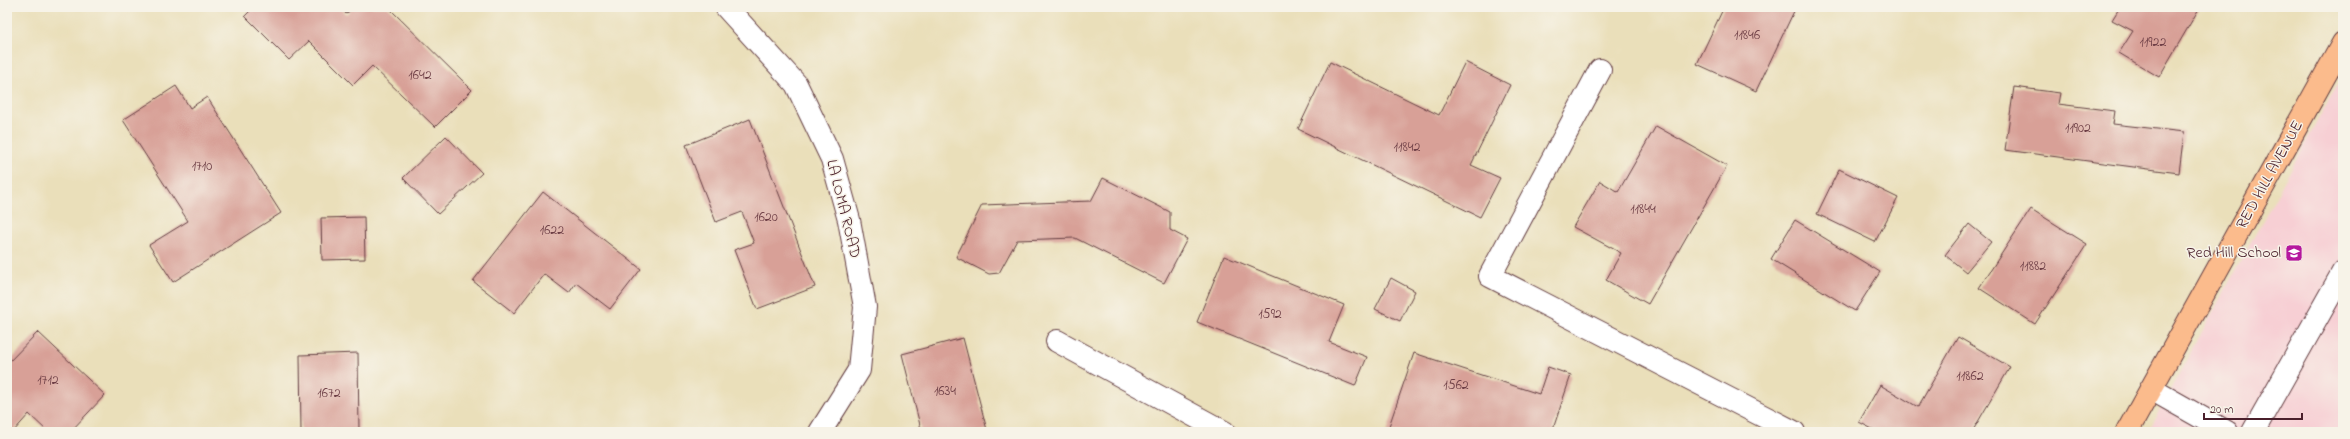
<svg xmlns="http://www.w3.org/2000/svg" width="2350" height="439" font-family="'Indie Flower',sans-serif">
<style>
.built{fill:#f7cfd4}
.building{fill:#d8a097}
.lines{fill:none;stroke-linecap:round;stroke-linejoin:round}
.minor-casing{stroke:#623c40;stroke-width:24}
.major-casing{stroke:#623c40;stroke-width:24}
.minor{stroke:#fff;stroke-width:22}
.major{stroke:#fbbb8c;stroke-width:22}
.labels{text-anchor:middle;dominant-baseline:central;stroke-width:3;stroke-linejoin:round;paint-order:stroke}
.number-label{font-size:14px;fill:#6e3f46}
.street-label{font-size:16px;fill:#4a1f2b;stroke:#f7f3e8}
.poi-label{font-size:16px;fill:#4a1f2b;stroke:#f7f3e8;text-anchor:end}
</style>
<rect width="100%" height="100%" fill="#f7f3e8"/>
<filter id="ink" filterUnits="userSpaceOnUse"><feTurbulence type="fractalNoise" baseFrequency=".025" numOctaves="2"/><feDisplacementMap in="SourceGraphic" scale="8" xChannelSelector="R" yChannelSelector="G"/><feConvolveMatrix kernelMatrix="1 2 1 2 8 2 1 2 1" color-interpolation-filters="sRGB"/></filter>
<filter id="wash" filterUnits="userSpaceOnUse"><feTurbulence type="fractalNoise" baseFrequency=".012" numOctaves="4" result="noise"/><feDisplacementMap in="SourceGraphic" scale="16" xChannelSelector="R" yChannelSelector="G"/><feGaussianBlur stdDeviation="0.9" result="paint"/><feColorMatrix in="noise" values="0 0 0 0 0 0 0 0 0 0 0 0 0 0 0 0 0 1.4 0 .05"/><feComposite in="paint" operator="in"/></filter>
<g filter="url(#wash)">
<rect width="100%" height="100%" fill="#eadfba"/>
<path class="built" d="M 2343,74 L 2343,432 L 2147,432 Z"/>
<g id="blocks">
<path class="building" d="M 254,7 L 339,7 L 346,14 L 354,7 L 388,7 L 472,90 L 435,127 L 372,66 L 353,85 L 309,41 L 289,60 L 245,16 Z
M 1724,7 L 1796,7 L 1756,91 L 1697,64 Z
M 2120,7 L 2200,7 L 2159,77 L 2119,53 L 2133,31 L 2112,20 Z
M 1330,62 L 1439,115 L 1465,62 L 1510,85 L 1471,165 L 1500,178 L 1480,217 L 1298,129 Z
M 176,86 L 190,108 L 207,97 L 281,213 L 173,282 L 149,245 L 188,221 L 123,120 Z
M 2014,87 L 2060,93 L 2058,104 L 2115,111 L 2113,124 L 2184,132 L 2179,173 L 2005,150 Z
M 750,119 L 815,287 L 757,309 L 734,250 L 754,243 L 742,212 L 716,222 L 686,145 Z
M 1656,126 L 1727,166 L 1648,304 L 1606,280 L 1621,253 L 1573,227 L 1600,181 L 1618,192 Z
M 446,136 L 482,173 L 438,214 L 403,178 Z
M 1839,169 L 1898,198 L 1875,242 L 1817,214 Z
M 1103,178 L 1170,212 L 1170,230 L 1187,239 L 1164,283 L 1075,238 L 1017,240 L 999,273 L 989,274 L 956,257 L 982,205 L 1091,201 Z
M 543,192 L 641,269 L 610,309 L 576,283 L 569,293 L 544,274 L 514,313 L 473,281 Z
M 2031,209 L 2087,244 L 2035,324 L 1979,288 Z
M 364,217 L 365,259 L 322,260 L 321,218 Z
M 1795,220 L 1880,272 L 1855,311 L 1771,259 Z
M 1969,224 L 1991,242 L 1966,272 L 1945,255 Z
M 1224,256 L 1344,305 L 1329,342 L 1367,357 L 1355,386 L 1197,322 Z
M 1391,278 L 1415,291 L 1400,321 L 1375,309 Z
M 38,332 L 105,395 L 70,432 L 48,432 L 29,414 L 13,432 L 7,426 L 7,364 Z
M 1958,337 L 2010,367 L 1972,432 L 1878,432 L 1859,422 L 1880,385 L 1918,407 Z
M 963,338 L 987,430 L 978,432 L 911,432 L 921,429 L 902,354 Z
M 358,353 L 359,432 L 301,432 L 300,355 Z
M 1414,353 L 1539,394 L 1548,367 L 1571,375 L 1552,432 L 1387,432 Z"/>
</g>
</g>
<g filter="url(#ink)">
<use href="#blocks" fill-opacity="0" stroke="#623c40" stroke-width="1"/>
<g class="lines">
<g class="minor-casing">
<path id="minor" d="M 726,7 L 796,84 L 832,159 L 849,220 L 865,307 L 859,370 L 820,432
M 1600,70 L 1490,276 L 1794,432
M 1057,341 L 1224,432
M 2151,389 L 2227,432
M 2253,432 L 2343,272"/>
</g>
<g class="major-casing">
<path id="major" d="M 2127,432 L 2343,43"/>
</g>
<use href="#minor" class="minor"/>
<use href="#major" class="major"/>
</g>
</g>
<defs>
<g id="school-square" transform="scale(0.9)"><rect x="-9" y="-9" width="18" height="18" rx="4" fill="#b5179e" stroke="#f7f3e8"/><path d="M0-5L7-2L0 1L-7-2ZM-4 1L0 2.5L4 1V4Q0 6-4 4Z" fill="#fff"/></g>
</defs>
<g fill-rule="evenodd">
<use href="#school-square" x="2294" y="253"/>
</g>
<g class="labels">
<g class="number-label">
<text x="1747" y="35">11846</text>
<text x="2153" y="42">11922</text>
<text x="420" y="75">1642</text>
<text x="2078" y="128">11902</text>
<text x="1407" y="147">11842</text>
<text x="202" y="166">1710</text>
<text x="1643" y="209">11844</text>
<text x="766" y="217">1620</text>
<text x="552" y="230">1622</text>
<text x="2033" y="266">11882</text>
<text x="1270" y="314">1592</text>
<text x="1970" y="376">11862</text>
<text x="48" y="380">1712</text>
<text x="1456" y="385">1562</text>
<text x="945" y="391">1634</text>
<text x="329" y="393">1672</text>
</g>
<g class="street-label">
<text transform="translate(2270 175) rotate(-61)">RED HILL AVENUE</text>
<text transform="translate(843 209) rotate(76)">LA LOMA ROAD</text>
</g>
<g class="poi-label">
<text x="2281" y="253">Red Hill School</text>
</g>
</g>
<rect width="2350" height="439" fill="none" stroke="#f7f3e8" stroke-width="24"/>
<path d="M2204 413v6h98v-6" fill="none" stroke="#4a1f2b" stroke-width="2"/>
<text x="2210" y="413" font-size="12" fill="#4a1f2b" stroke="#f7f3e8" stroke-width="3" paint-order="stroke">20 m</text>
</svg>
